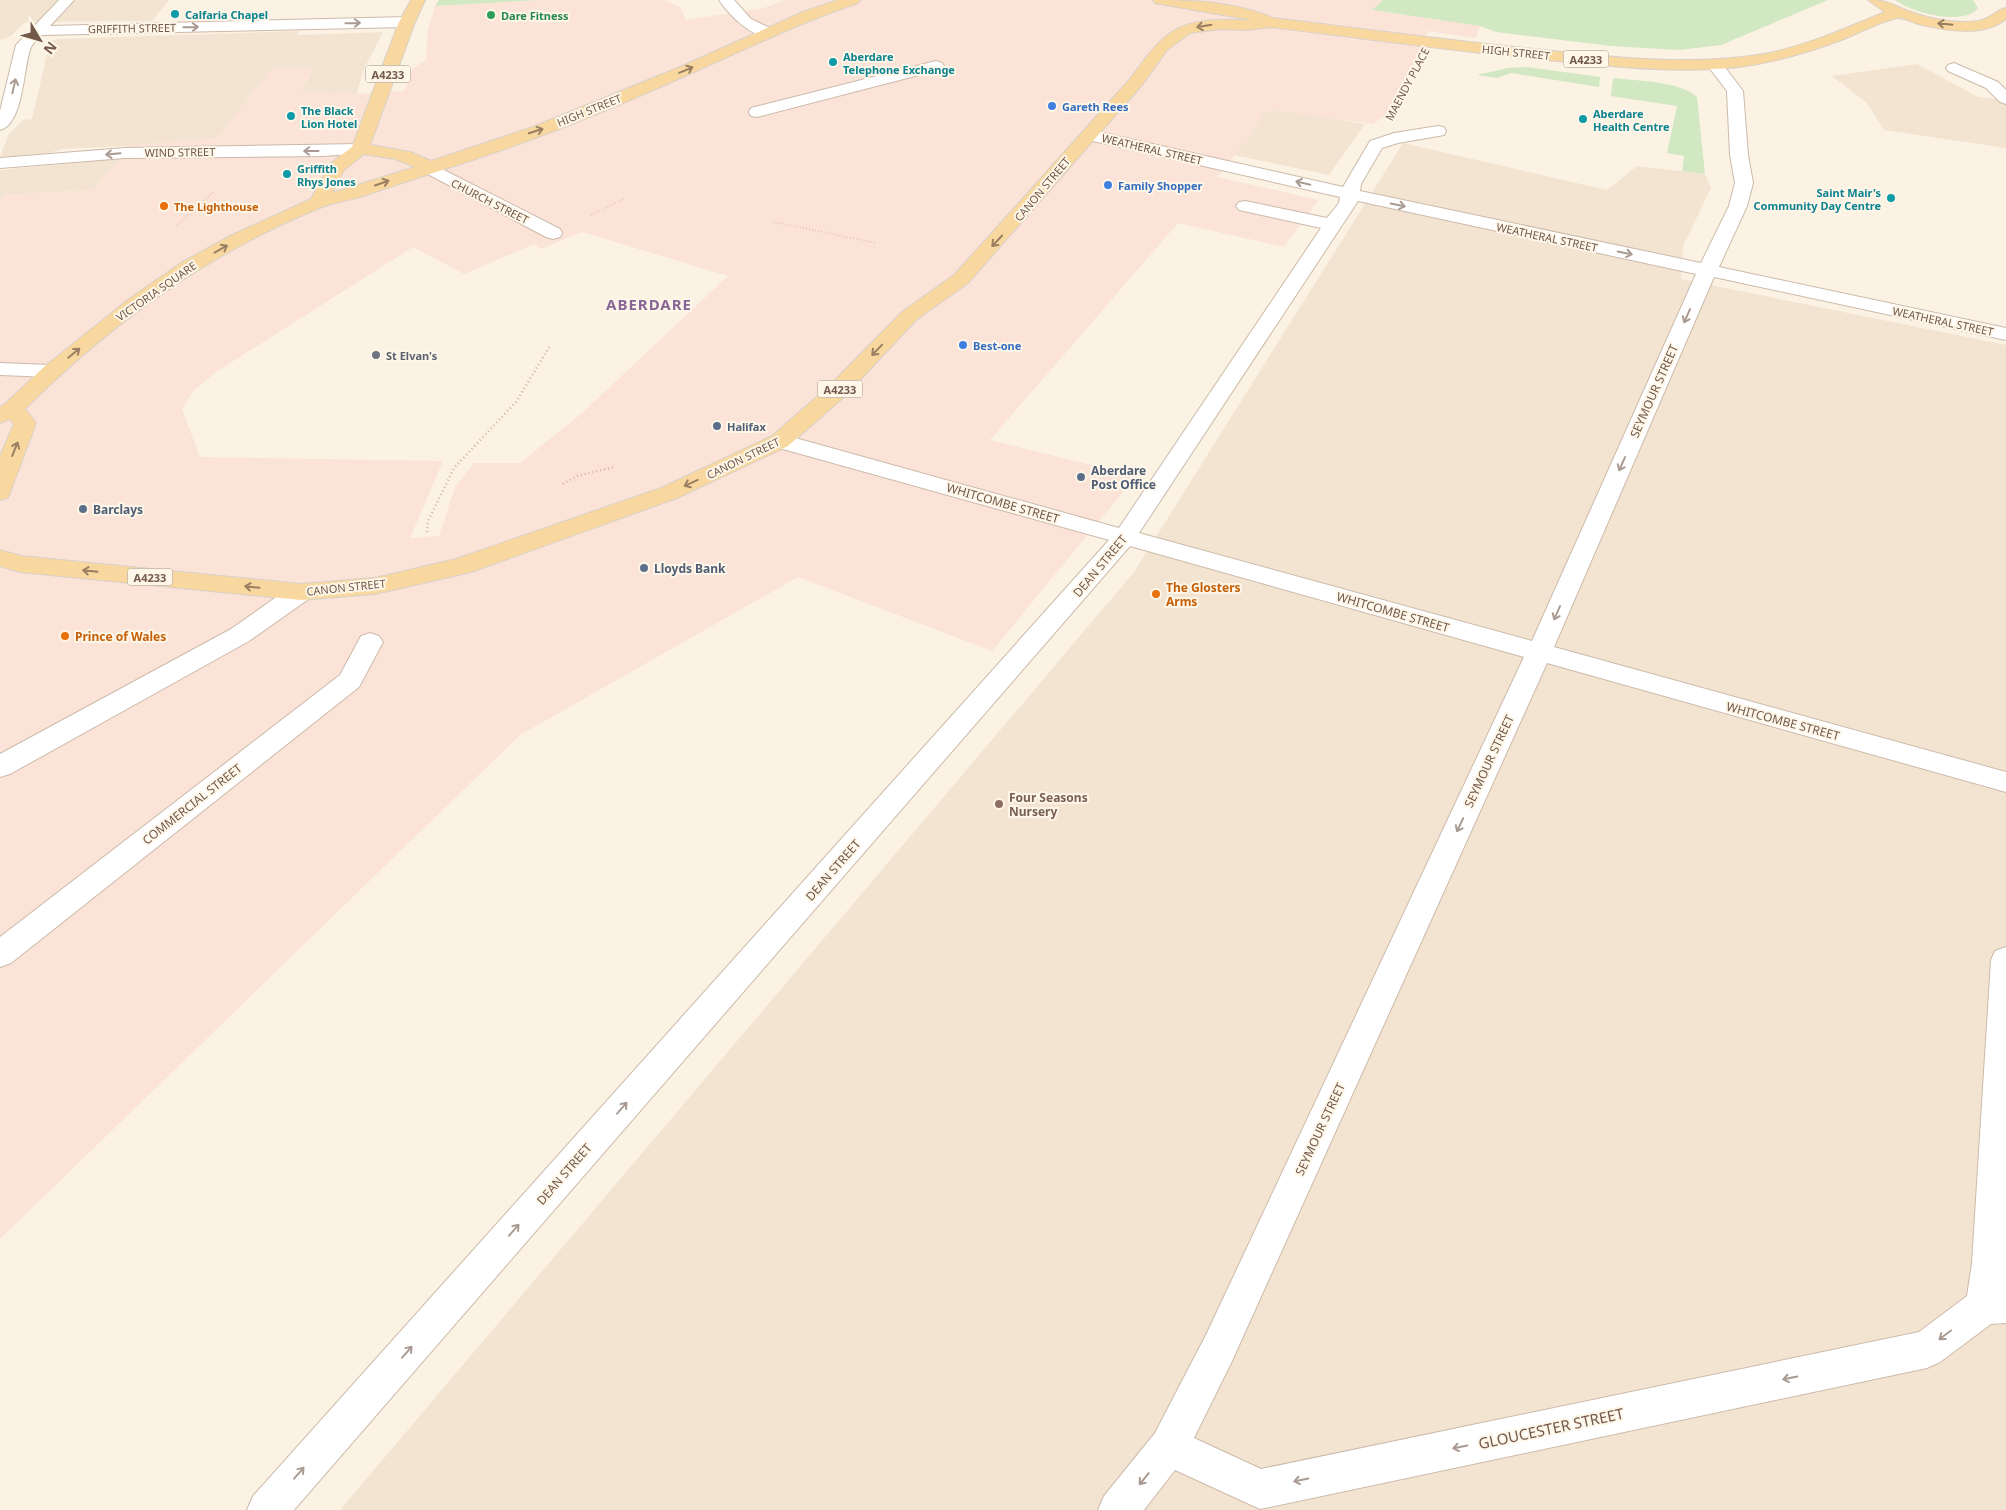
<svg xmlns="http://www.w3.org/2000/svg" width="2006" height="1510" font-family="'Noto Sans',sans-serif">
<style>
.residential{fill:#f3e4d2}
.commercial{fill:#fbe3d7;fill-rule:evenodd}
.green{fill:#d1e8c3}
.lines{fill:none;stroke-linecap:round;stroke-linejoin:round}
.minor-casing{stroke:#ccbaaa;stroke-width:2}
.major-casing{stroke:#d8d1cc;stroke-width:2}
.path-far1{stroke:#d4b59f;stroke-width:2;stroke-dasharray:0.5 2.5;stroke-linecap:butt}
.path{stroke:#d4b59f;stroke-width:2.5;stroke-dasharray:1 3;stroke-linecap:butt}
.minor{fill:#fff;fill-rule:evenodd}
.major{fill:#f8d89e;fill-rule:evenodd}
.oneway{stroke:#aa9b92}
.oneway2{stroke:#9a7f63}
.culture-dot{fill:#0f9aa8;stroke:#fef7e9;stroke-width:2}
.leisure-dot{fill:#2e9e5b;stroke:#fef7e9;stroke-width:2}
.shop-dot{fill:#3f7fe0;stroke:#fef7e9;stroke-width:2}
.food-dot{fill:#e8710a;stroke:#fef7e9;stroke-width:2}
.worship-dot{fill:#6b7280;stroke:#fef7e9;stroke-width:2}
.service-dot{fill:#5c6f8a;stroke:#fef7e9;stroke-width:2}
.education-dot{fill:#8d6e63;stroke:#fef7e9;stroke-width:2}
.labels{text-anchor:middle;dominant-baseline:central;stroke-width:4;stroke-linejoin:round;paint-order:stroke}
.far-culture-label{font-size:11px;font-weight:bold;fill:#0d838f;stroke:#fef7e9;text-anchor:start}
.far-leisure-label{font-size:11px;font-weight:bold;fill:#27864d;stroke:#fef7e9;text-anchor:start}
.far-street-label{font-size:11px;fill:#72594a;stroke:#fef7e9}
.shield{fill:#fef7e9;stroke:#9c887a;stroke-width:1}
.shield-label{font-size:11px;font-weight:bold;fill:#72594a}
.far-shop-label{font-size:11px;font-weight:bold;fill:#366cbe;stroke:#fef7e9;text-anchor:start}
.far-food-label{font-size:11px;font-weight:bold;fill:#c56008;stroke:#fef7e9;text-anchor:start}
.far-worship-label{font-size:11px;font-weight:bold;fill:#5b616d;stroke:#fef7e9;text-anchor:start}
.far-service-label{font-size:11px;font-weight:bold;fill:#4e5e75;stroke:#fef7e9;text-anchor:start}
.street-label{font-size:12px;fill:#72594a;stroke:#fef7e9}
.service-label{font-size:12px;font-weight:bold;fill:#4e5e75;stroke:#fef7e9;text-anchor:start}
.food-label{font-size:12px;font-weight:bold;fill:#c56008;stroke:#fef7e9;text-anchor:start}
.education-label{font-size:12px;font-weight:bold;fill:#785e54;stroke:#fef7e9;text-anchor:start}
.far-district-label{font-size:15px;font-weight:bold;letter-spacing:1px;fill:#876696;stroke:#fef7e9}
.near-street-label{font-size:15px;fill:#72594a;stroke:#fef7e9}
</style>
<rect width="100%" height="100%" fill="#fbf2e3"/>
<path class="residential" d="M 0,0 L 169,0 L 152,21 L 25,22 L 11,36 L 0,40 Z
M 299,31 L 297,35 L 383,32 L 363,71 L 357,94 L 300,92 L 313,70 L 272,68 L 218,138 L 124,146 L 62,149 L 49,153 L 9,157 L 0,156 L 9,134 L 23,120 L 32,119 L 50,41 L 58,39 Z
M 1917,64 L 1978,97 L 2006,100 L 2006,148 L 1884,130 L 1867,103 L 1832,76 Z
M 1274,110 L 1306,114 L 1365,124 L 1329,175 L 1234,155 L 1251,135 L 1264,112 Z
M 1403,143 L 1607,190 L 1637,166 L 1705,174 L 1711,188 L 1683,246 L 1681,279 L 2006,345 L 2006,1510 L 340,1510 L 1134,572 Z
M 120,159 L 93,190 L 5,195 L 0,202 L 0,170 Z"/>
<path class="commercial" d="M 538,0 L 664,0 L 680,7 L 686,20 L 764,8 L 785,0 L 1383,0 L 1372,10 L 1480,26 L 1476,38 L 1428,31 L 1420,51 L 1386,115 L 1373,124 L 1274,110 L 1272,113 L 1264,112 L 1251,135 L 1217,177 L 1318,200 L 1284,247 L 1178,223 L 990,440 L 1136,476 L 992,651 L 798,577 L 520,735 L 0,1239 L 0,202 L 5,195 L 93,190 L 120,159 L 124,146 L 218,138 L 272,68 L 313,69 L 300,92 L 361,94 L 404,91 L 413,68 L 426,60 L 428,30 L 435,6 ZM 582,232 L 728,276 L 581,414 L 520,463 L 474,463 L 455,487 L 439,536 L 410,538 L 443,461 L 200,457 L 182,409 L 193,391 L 216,372 L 413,247 L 464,274 L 534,244 L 541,249 Z"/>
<path class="green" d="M 439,0 L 538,0 L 435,6 Z
M 1383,0 L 1828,0 L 1721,45 L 1679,50 L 1611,46 L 1496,32 L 1480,26 L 1372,10 Z
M 1895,0 L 1973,0 L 1978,8 C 1964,27 1910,12 1895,0 Z
M 1527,67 L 1600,77 L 1599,87 L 1511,73 L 1497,78 L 1477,75 L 1508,68 Z
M 1613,78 C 1637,81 1680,81 1697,97 L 1705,174 L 1682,171 L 1684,156 L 1667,153 L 1677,106 L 1611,96 Z"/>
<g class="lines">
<g class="minor-casing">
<path id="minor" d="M 59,0 L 74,0 L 50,26 L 407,17 L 412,19 L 415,22 L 412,25 L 407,27 L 42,35 C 38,39 33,43 31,47 C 23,67 24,124 0,130 L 0,111 L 16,45 Z
M 719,0 L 734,0 L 751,19 L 774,30 L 777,33 L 774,36 C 754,41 729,15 719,0 Z
M 1715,60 L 1721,62 L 1743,91 L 1748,155 L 1753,183 L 1747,206 L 1719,267 L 2006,328 L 2006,340 L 1714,277 L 1554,647 L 2006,772 L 2006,792 L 1547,663 L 1232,1361 L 1194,1438 L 1261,1469 L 1919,1332 L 1967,1296 L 1972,1263 L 1991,960 L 1995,951 L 2006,947 L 2006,1323 L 1991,1324 L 1940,1362 L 1927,1368 L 1260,1509 L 1175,1470 L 1144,1510 L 1098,1510 L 1104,1496 L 1155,1433 L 1206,1335 L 1524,657 L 1130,546 L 294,1510 L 247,1510 L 253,1496 L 1109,540 L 772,446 L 769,441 L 772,436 L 780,434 L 788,436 L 1119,528 L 1321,228 L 1239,210 L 1236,206 L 1239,202 L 1245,201 L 1327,218 L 1339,203 L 1340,197 L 1084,139 L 1082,135 L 1084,131 L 1090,130 L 1343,187 L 1370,141 L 1394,133 L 1438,126 L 1444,127 L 1446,131 L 1444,135 L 1398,143 L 1382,148 L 1361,184 L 1360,191 L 1701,263 L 1729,206 L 1735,183 L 1730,155 L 1727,91 L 1707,65 L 1709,62 ZM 1358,201 L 1696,274 L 1532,641 L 1139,533 Z
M 936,61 L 942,63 L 944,66 L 942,69 L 757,117 L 751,116 L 749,112 L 751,108 Z
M 1954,63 L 1998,82 L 2006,90 L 2006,104 L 2000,102 L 1986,88 L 1948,71 L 1946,68 L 1948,65 Z
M 360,144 L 366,145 L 369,149 L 366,153 L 323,156 L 125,158 L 0,168 L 0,158 L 125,148 Z
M 428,162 L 560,229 L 562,233 L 560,237 L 553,239 L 546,237 L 422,171 L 419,167 L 422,163 Z
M 0,363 L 51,365 L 58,367 L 61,371 L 58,375 L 51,377 L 0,375 Z
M 301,584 L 310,586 L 313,592 L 310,598 L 249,641 L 10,774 L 0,777 L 0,754 L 231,629 L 292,586 Z
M 370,633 L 379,636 L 383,642 L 359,687 L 11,963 L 0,967 L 0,937 L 340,675 L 361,636 Z"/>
</g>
<g class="major-casing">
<path id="major" d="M 411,0 L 425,0 L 415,22 L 370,145 L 410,152 L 431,161 L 533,127 L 680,67 L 803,12 L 838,0 L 860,0 L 858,3 C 801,22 748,48 694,72 C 645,94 596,115 546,134 C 486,157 424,175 363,196 C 350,200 335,202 322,207 C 210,252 110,324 25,409 L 36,423 L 8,498 L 0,500 L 0,456 L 14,424 L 10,419 L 0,423 L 0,407 L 5,404 L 44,367 L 129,299 L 181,263 L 232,235 L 311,199 L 331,163 L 352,147 L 399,22 ZM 364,154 L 395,159 L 415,167 L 332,193 L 344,170 Z
M 1153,0 C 1193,0 1236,2 1273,18 C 1364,29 1454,41 1544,50 C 1617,58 1691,66 1764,54 C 1806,46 1846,28 1885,12 L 1868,0 C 1888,0 1890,4 1908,11 C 1930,19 1955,24 1978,21 C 1990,19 1996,10 2006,8 L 2006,19 C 1983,38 1944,30 1918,24 C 1912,22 1903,17 1897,18 C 1882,21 1859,33 1844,39 C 1810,52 1775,62 1739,67 C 1675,74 1611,66 1547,60 C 1454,51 1362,38 1270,27 L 1246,30 L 1220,29 L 1190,33 L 1167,50 L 1142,85 L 968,283 L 916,320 L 845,396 L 788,446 L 677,498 L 471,572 L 375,594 L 301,600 L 20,572 L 0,566 L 0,550 L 21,556 L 301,584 L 375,578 L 456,559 L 661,488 L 772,436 L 829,386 L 902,312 L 954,275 L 1130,79 C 1158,42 1170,20 1221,20 C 1231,19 1242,21 1252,20 L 1160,4 L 1155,3 Z"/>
</g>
<path class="path-far1" d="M 1401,97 L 1411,79
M 591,215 L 626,198
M 774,222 L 876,243
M 177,225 L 215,191"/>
<path class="path" d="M 563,484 L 577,476 L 614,467
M 427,532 L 428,521 L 454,468 L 516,402 L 550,346"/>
<use href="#minor" class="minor"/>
<use href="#major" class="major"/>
</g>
<defs><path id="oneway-shaft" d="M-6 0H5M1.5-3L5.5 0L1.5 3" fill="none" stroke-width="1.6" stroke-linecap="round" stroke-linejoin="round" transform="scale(1.25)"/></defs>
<g class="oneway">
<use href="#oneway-shaft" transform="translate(353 23) rotate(-1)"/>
<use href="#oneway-shaft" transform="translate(191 27) rotate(-1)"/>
<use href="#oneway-shaft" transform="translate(14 86) rotate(-77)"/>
<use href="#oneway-shaft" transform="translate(311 151) rotate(180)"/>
<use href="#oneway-shaft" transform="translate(113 154) rotate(175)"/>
<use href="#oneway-shaft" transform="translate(1303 183) rotate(-167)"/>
<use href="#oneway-shaft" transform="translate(1398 205) rotate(12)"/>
<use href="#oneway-shaft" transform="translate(1625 253) rotate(12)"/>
<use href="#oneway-shaft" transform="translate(1687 316) rotate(114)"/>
<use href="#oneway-shaft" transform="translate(1622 464) rotate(114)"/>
<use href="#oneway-shaft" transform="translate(1557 613) rotate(114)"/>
<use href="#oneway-shaft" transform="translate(1460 825) rotate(115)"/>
<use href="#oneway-shaft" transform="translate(622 1108) rotate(-49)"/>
<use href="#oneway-shaft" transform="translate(514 1230) rotate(-49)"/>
<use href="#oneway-shaft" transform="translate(1945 1335) rotate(143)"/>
<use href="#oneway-shaft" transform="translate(407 1352) rotate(-49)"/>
<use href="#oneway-shaft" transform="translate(1790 1378) rotate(168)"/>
<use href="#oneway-shaft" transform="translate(1460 1447) rotate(168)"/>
<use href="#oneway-shaft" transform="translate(299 1473) rotate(-49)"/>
<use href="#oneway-shaft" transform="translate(1144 1479) rotate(129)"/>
<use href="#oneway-shaft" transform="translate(1301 1480) rotate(168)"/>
</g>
<g class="oneway2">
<use href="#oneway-shaft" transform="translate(1945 24) rotate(-174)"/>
<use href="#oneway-shaft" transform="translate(1204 26) rotate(170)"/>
<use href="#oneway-shaft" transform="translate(686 70) rotate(-23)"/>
<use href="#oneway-shaft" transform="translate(536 131) rotate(-18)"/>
<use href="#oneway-shaft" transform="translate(382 183) rotate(-19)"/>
<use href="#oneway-shaft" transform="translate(997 241) rotate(133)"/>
<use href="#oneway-shaft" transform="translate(221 249) rotate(-29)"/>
<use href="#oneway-shaft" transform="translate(877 350) rotate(134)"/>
<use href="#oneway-shaft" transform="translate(74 353) rotate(-39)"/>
<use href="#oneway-shaft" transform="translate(15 449) rotate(-68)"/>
<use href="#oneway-shaft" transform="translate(691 483) rotate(156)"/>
<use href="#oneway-shaft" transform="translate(90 571) rotate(-174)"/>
<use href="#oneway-shaft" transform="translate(252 587) rotate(-174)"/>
</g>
<g class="culture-dot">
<circle cx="175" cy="14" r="5"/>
<circle cx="833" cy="62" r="5"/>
<circle cx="291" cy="116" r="5"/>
<circle cx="1583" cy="119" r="5"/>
<circle cx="287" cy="174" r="5"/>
<circle cx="1891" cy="198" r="5"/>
</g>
<circle class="leisure-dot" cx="491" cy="15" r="5"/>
<g class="shop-dot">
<circle cx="1052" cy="106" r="5"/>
<circle cx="1108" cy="185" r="5"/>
<circle cx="963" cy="345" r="5"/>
</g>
<g class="food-dot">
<circle cx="164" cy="206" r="5"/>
<circle cx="1156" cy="594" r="5"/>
<circle cx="65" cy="636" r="5"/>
</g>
<circle class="worship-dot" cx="376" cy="355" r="5"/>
<g class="service-dot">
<circle cx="717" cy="426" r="5"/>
<circle cx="1081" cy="477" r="5"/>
<circle cx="83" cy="509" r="5"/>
<circle cx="644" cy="568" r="5"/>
</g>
<circle class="education-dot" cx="999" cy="804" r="5"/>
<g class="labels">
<g class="far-culture-label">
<text x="185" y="14">Calfaria Chapel</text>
<text x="843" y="56">Aberdare<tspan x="843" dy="13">Telephone Exchange</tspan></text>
<text x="301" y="110">The Black<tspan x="301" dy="13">Lion Hotel</tspan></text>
<text x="1593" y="113">Aberdare<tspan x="1593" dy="13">Health Centre</tspan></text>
<text x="297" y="168">Griffith<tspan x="297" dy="13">Rhys Jones</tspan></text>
<text x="1881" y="192" text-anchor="end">Saint Mair's<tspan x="1881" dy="13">Community Day Centre</tspan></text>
</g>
<g class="far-leisure-label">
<text x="501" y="15">Dare Fitness</text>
</g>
<g class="far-street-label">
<text transform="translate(132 28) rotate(-1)">GRIFFITH STREET</text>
<text transform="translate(1516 52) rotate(6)">HIGH STREET</text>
<text transform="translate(1407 84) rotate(-62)">MAENDY PLACE</text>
<text transform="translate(589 110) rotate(-22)">HIGH STREET</text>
<text transform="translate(1152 149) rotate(13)">WEATHERAL STREET</text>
<text transform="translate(180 152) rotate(-1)">WIND STREET</text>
<text transform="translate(1042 189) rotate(-50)">CANON STREET</text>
<text transform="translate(490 201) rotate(27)">CHURCH STREET</text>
<text transform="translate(1547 237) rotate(12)">WEATHERAL STREET</text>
<text transform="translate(156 291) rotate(-35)">VICTORIA SQUARE</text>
<text transform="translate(1943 321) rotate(12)">WEATHERAL STREET</text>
<text transform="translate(743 458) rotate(-26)">CANON STREET</text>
<text transform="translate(346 587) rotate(-6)">CANON STREET</text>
</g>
<g class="shield">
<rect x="1563.5" y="50.5" width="45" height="17" rx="4"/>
<rect x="365.5" y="65.5" width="45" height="17" rx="4"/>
<rect x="817.5" y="380.5" width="45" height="17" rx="4"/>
<rect x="127.5" y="568.5" width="45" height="17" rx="4"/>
</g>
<g class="shield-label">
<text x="1586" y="59">A4233</text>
<text x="388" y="74">A4233</text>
<text x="840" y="389">A4233</text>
<text x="150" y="577">A4233</text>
</g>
<g class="far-shop-label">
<text x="1062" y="106">Gareth Rees</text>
<text x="1118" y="185">Family Shopper</text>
<text x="973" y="345">Best-one</text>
</g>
<g class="far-food-label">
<text x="174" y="206">The Lighthouse</text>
</g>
<g class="far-worship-label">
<text x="386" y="355">St Elvan's</text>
</g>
<g class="far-service-label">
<text x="727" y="426">Halifax</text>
</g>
<g class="street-label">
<text transform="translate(1654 391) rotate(-66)">SEYMOUR STREET</text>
<text transform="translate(1003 503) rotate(16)">WHITCOMBE STREET</text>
<text transform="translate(1100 566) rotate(-50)">DEAN STREET</text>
<text transform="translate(1393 612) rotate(16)">WHITCOMBE STREET</text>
<text transform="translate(1783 721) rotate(15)">WHITCOMBE STREET</text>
<text transform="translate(1489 761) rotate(-65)">SEYMOUR STREET</text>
<text transform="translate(192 804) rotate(-38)">COMMERCIAL STREET</text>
<text transform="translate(833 870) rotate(-49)">DEAN STREET</text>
<text transform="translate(1320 1129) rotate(-65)">SEYMOUR STREET</text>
<text transform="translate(564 1174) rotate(-49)">DEAN STREET</text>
</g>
<g class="service-label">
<text x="1091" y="470">Aberdare<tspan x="1091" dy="14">Post Office</tspan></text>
<text x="93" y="509">Barclays</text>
<text x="654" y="568">Lloyds Bank</text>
</g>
<g class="food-label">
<text x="1166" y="587">The Glosters<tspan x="1166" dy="14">Arms</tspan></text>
<text x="75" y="636">Prince of Wales</text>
</g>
<g class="education-label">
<text x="1009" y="797">Four Seasons<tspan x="1009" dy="14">Nursery</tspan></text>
</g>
<g class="far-district-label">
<text x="649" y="304">ABERDARE</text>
</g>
<g class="near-street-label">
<text transform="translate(1551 1428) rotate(-12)">GLOUCESTER STREET</text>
</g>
</g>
<g transform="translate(40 40) rotate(128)" stroke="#fef7e9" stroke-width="4" paint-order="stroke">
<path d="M0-4L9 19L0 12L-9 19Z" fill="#72594a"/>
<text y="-8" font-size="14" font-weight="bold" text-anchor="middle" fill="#72594a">N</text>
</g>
</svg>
